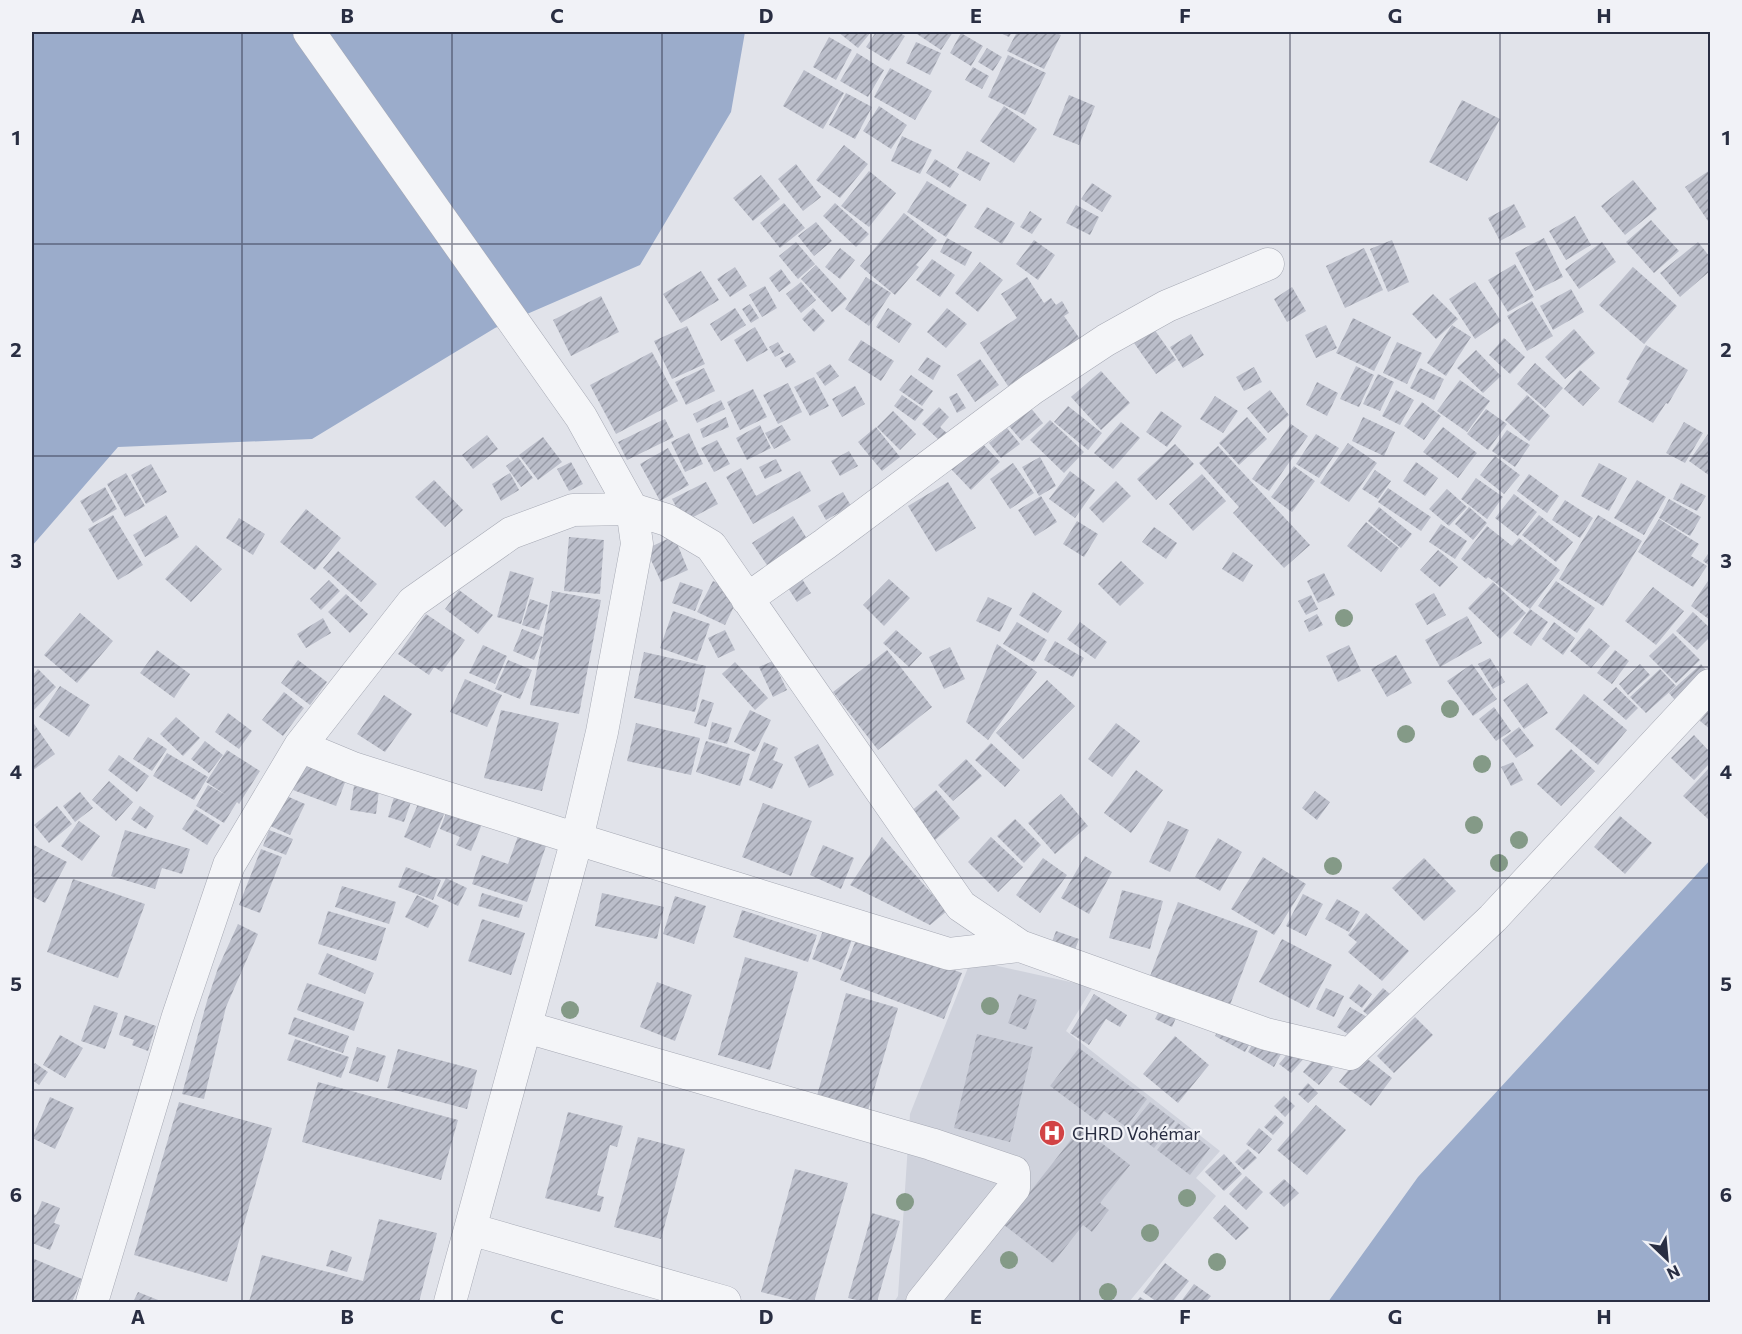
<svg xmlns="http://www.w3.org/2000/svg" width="1742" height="1334" font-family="Commissioner,sans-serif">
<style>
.built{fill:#cfd2dc}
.water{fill:#9baccb}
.building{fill:url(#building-hatch)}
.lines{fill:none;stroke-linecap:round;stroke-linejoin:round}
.minor-casing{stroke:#a6a9b4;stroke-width:33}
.minor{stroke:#f4f5f8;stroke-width:32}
.tree{fill:#849a87}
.grid{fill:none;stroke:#292e42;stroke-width:1.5;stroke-opacity:0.55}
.labels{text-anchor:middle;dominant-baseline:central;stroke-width:4.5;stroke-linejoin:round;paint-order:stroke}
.poi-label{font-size:18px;fill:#292e42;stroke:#f1f2f7;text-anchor:start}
.neatline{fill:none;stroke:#292e42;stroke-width:2}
.grid-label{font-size:20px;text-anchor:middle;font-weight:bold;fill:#292e42}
</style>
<defs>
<pattern id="building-hatch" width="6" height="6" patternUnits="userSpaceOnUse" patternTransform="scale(1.5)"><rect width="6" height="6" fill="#bbbeca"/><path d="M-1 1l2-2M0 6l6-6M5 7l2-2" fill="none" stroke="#989ba6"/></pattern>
</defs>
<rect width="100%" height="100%" fill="#e1e3ea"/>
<path class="built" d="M 971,960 L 1093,987 L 1066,1031 L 1220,1151 L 1196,1178 L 1216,1196 L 1129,1302 L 894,1302 L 898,1296 L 910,1114 Z"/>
<path class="water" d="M 32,32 L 745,32 L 731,112 L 640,265 L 495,328 L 312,439 L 118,447 L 32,546 Z
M 1710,860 L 1710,1302 L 1328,1302 L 1418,1177 Z"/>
<path class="building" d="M 838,32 L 871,32 L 858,48 Z
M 876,32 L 898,32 L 905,36 L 889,61 L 866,47 Z
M 914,32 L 953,32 L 941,50 Z
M 998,32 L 1012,32 L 1009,37 Z
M 1017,32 L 1054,32 L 1061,35 L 1044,69 L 1007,51 Z
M 961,33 L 983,46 L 971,66 L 950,53 Z
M 829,37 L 852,50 L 836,80 L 813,67 Z
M 916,42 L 941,53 L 930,75 L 906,63 Z
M 987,48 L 1002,57 L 993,71 L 978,62 Z
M 857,53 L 884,70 L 868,97 L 840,81 Z
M 1008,55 L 1046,73 L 1025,115 L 988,97 Z
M 973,67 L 989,76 L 982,89 L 965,80 Z
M 890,68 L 932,91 L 915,120 L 874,97 Z
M 804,70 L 844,93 L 823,129 L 783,106 Z
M 846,93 L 872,107 L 855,139 L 829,125 Z
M 1069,95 L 1095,106 L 1079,145 L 1053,135 Z
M 1462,100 L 1500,119 L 1467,181 L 1429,162 Z
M 879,106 L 907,125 L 891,149 L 863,131 Z
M 1004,106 L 1037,129 L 1014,163 L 980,141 Z
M 902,136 L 932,150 L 920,174 L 891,161 Z
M 844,145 L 868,164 L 840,198 L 816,180 Z
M 967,151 L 990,163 L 980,181 L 957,168 Z
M 935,159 L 959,174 L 950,188 L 926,173 Z
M 796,164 L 821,197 L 803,211 L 778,179 Z
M 1710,170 L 1710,224 L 1685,187 Z
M 869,171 L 896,193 L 869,227 L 841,206 Z
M 761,175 L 780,199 L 753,221 L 733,198 Z
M 1633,180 L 1657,209 L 1625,235 L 1601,206 Z
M 927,181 L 967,205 L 946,237 L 907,212 Z
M 1092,183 L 1112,196 L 1102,212 L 1081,199 Z
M 784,203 L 805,228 L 780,248 L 760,223 Z
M 835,203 L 869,234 L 856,247 L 823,216 Z
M 1514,204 L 1526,227 L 1500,241 L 1488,218 Z
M 1076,205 L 1099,217 L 1090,235 L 1066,223 Z
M 987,207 L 1015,223 L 1002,244 L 974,227 Z
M 1030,211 L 1042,219 L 1032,234 L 1020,227 Z
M 904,213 L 937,240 L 916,265 L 919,267 L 895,295 L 860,266 Z
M 1575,216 L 1591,245 L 1566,260 L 1549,231 Z
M 1651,220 L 1679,251 L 1654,273 L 1626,242 Z
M 816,222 L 832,241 L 814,256 L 798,236 Z
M 947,238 L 972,252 L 965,266 L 940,252 Z
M 1544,238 L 1563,277 L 1535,291 L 1515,253 Z
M 1034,240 L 1055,255 L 1038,280 L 1016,264 Z
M 1392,240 L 1409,282 L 1388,292 L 1370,249 Z
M 796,242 L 815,264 L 798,279 L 779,256 Z
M 1602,242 L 1616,262 L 1579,289 L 1565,269 Z
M 1698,242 L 1710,257 L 1710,271 L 1680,297 L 1660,273 Z
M 840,248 L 855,260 L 840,279 L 825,267 Z
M 1364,248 L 1383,290 L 1345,308 L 1326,266 Z
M 932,259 L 955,275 L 940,297 L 916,280 Z
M 980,262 L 1003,280 L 978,312 L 955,293 Z
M 1515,264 L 1534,297 L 1508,312 L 1488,280 Z
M 816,265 L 847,299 L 832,312 L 801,279 Z
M 735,267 L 747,286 L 730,297 L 717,279 Z
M 1633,267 L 1677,306 L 1644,344 L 1599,305 Z
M 781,269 L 791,283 L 779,292 L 769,278 Z
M 701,271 L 719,300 L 681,323 L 663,294 Z
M 866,277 L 891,293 L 869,326 L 845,309 Z
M 1027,277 L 1044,303 L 1051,298 L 1056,305 L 1062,301 L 1069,313 L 1064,316 L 1080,339 L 1008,386 L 980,343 L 1017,318 L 1001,294 Z
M 801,282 L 816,300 L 801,313 L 786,294 Z
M 1475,282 L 1501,321 L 1475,339 L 1449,299 Z
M 765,286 L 777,308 L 762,317 L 749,295 Z
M 1292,287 L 1306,311 L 1287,322 L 1274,299 Z
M 1571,289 L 1584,312 L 1553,330 L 1540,306 Z
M 1433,294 L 1458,319 L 1436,339 L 1412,314 Z
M 601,296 L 619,332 L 571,356 L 553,320 Z
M 1532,301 L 1553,336 L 1527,351 L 1507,316 Z
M 750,304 L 759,318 L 751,323 L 742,309 Z
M 735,308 L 746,325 L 721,341 L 710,324 Z
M 813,308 L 825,321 L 814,332 L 802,319 Z
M 888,308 L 912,324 L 899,343 L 876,327 Z
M 947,308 L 967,324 L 946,348 L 927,332 Z
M 1353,318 L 1391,337 L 1374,371 L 1336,353 Z
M 1149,322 L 1176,360 L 1156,374 L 1129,336 Z
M 1326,325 L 1337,348 L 1316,358 L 1305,335 Z
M 1452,325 L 1471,337 L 1446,376 L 1427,363 Z
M 687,326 L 705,364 L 672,379 L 654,341 Z
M 755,327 L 768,350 L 747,362 L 734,340 Z
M 1574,329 L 1595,353 L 1565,379 L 1545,357 Z
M 1191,334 L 1204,355 L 1183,368 L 1170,347 Z
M 1504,338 L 1525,357 L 1510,374 L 1489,355 Z
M 861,340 L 894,361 L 881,381 L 848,360 Z
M 778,342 L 784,352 L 775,357 L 769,347 Z
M 1397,342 L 1422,353 L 1407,384 L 1383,373 Z
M 1646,345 L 1688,370 L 1668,404 L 1666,403 L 1653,423 L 1618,402 L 1630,381 L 1626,379 Z
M 1476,350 L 1501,376 L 1483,393 L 1457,368 Z
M 652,352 L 678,401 L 616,434 L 590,385 Z
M 790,353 L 796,362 L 786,368 L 780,358 Z
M 927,357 L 941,366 L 933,380 L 918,370 Z
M 980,359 L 999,385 L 975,402 L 957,375 Z
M 1535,363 L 1563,388 L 1545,408 L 1517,384 Z
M 830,364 L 839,376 L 825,386 L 816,373 Z
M 1356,366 L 1374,375 L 1359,407 L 1340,399 Z
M 1254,367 L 1262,382 L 1244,391 L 1236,377 Z
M 704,368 L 715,391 L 686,405 L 675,382 Z
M 1420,368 L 1444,379 L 1434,400 L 1410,388 Z
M 1580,370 L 1600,388 L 1583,406 L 1564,389 Z
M 1101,371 L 1130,403 L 1101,430 L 1071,397 Z
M 1378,374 L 1394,382 L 1380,411 L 1363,404 Z
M 911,375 L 933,391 L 922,406 L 899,390 Z
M 814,377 L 829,406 L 810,416 L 794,387 Z
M 1460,380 L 1490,401 L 1467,432 L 1437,411 Z
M 1317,382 L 1338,393 L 1327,416 L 1306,405 Z
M 788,383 L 802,412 L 778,424 L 763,395 Z
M 855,386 L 865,404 L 842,417 L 832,399 Z
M 753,389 L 767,417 L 740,430 L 727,402 Z
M 1270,390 L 1289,415 L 1268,433 L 1247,408 Z
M 1396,390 L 1414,400 L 1400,425 L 1382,416 Z
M 957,393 L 966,408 L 957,413 L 949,397 Z
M 902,395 L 924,410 L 915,421 L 894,406 Z
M 1527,395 L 1550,416 L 1529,441 L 1505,420 Z
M 1215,396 L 1238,411 L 1223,433 L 1200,419 Z
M 721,400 L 725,409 L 697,423 L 693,414 Z
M 1422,402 L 1441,416 L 1424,440 L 1404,426 Z
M 1068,406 L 1102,433 L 1088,450 L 1054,422 Z
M 939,407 L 949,417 L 940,427 L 948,434 L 940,441 L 922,424 Z
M 1030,407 L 1043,423 L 1022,441 L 1008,425 Z
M 1486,409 L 1507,424 L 1488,450 L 1467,434 Z
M 893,411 L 916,434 L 900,450 L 877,427 Z
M 1161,411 L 1182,426 L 1167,447 L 1146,432 Z
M 726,417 L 729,427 L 703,438 L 700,429 Z
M 1247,417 L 1267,439 L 1239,465 L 1219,443 Z
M 1363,417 L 1395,432 L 1384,456 L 1352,441 Z
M 665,419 L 674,437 L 627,460 L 618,442 Z
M 1050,420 L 1084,452 L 1064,473 L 1030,440 Z
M 1121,422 L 1140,438 L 1113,469 L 1094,453 Z
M 1684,422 L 1703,433 L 1685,463 L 1666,453 Z
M 1291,424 L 1308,436 L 1269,491 L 1252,479 Z
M 760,425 L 771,448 L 747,460 L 736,438 Z
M 782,425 L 791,440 L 774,449 L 765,433 Z
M 876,427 L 900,457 L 882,471 L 858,442 Z
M 1443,427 L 1477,453 L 1458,478 L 1423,452 Z
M 1007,428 L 1020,444 L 1001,458 L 989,443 Z
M 1507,430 L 1530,445 L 1515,467 L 1492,451 Z
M 689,433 L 703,464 L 685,472 L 671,442 Z
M 1316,434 L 1339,448 L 1319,478 L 1296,464 Z
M 1708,434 L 1710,435 L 1710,476 L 1689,461 Z
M 487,435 L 498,449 L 473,469 L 462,455 Z
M 543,437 L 562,462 L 538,480 L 519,455 Z
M 717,440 L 730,464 L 714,472 L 701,448 Z
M 981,442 L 1000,462 L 971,490 L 951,469 Z
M 1348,443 L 1377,463 L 1349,502 L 1320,483 Z
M 1175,444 L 1194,464 L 1156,500 L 1137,479 Z
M 1218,446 L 1310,545 L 1284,568 L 1233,513 L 1239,507 L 1199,463 Z
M 668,448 L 689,485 L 660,501 L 640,464 Z
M 849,451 L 858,466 L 840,476 L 831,461 Z
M 1495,456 L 1520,475 L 1504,494 L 1480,475 Z
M 518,457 L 533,478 L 521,487 L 506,466 Z
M 1040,457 L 1056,486 L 1039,496 L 1022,467 Z
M 776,459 L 782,471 L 765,479 L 759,467 Z
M 571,462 L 583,484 L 569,491 L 557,469 Z
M 1416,462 L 1438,478 L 1425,496 L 1403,481 Z
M 1013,463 L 1034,493 L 1010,509 L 990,479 Z
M 1599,463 L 1627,478 L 1609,511 L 1581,496 Z
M 151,464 L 167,492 L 146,504 L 131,475 Z
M 1294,466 L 1315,481 L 1292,512 L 1271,497 Z
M 741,468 L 756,496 L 800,471 L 811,491 L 753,524 L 726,477 Z
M 1375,470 L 1391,481 L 1378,499 L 1362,489 Z
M 1070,471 L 1095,490 L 1075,518 L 1049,499 Z
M 126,473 L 145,506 L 125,517 L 107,484 Z
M 510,473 L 519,490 L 501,501 L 492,484 Z
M 1202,474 L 1226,501 L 1193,531 L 1169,504 Z
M 1529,474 L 1559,496 L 1547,513 L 1517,491 Z
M 1476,478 L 1503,497 L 1487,519 L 1461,499 Z
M 434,480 L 463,510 L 445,527 L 415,497 Z
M 1637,480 L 1666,497 L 1644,535 L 1614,518 Z
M 1116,481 L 1131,496 L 1103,523 L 1089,508 Z
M 706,482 L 718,504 L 684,522 L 672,499 Z
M 948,482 L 976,528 L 936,552 L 908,506 Z
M 1681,483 L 1706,496 L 1697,511 L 1673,499 Z
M 105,487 L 117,509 L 93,523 L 80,501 Z
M 1388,488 L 1431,517 L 1421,531 L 1378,502 Z
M 1447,489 L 1467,507 L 1449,526 L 1429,509 Z
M 843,492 L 851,506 L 826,520 L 818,506 Z
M 1514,494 L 1537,512 L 1518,536 L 1495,518 Z
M 1041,496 L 1057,522 L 1035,536 L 1018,510 Z
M 1669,499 L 1701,517 L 1690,536 L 1659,518 Z
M 1565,500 L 1593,518 L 1580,538 L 1552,520 Z
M 1379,507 L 1412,534 L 1401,548 L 1368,521 Z
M 1469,507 L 1487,523 L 1473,540 L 1455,524 Z
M 306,509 L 341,538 L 315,570 L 280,542 Z
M 113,515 L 143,565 L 118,580 L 88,529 Z
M 166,515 L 179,537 L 145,557 L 133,535 Z
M 1539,515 L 1573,542 L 1556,562 L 1522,535 Z
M 1598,515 L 1642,541 L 1603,606 L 1559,579 Z
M 793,516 L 809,542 L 769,568 L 752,543 Z
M 239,518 L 265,534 L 253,555 L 226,538 Z
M 1659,519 L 1699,544 L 1691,556 L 1707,566 L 1693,587 L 1638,552 Z
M 1077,521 L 1098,534 L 1084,557 L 1063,544 Z
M 1366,522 L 1399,548 L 1381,572 L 1347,546 Z
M 1441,524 L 1467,541 L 1455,559 L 1429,542 Z
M 1487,526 L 1512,546 L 1519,538 L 1560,570 L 1530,609 L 1488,577 L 1486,579 L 1461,559 Z
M 1154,527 L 1177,543 L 1166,559 L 1142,542 Z
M 674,536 L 688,570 L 661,582 L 646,549 Z
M 569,537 L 604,540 L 600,594 L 564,591 Z
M 196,545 L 222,569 L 191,602 L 165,579 Z
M 1438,550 L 1458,567 L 1440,587 L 1420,570 Z
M 338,551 L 377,584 L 361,602 L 323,568 Z
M 1710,551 L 1710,566 L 1703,561 Z
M 1233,552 L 1253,565 L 1243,582 L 1222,569 Z
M 1121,561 L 1144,583 L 1120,606 L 1098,584 Z
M 510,571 L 534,578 L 521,624 L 497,617 Z
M 1324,573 L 1335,595 L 1318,603 L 1307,581 Z
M 802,579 L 811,593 L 797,602 L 788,588 Z
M 889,579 L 910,598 L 884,626 L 863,605 Z
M 329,580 L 340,591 L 321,610 L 310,599 Z
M 713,581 L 740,594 L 725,625 L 697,612 Z
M 1556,581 L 1595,608 L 1577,633 L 1538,606 Z
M 1708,581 L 1710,582 L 1710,620 L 1691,606 Z
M 680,582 L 703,590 L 695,611 L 672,603 Z
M 1493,582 L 1526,613 L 1500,639 L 1468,608 Z
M 1653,587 L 1684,611 L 1656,645 L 1625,621 Z
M 459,590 L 493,615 L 478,634 L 445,609 Z
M 552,591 L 601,600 L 579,714 L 530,705 Z
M 1033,592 L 1062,611 L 1048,633 L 1019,615 Z
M 1434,593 L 1446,615 L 1427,625 L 1415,604 Z
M 346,594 L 368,614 L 350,633 L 328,612 Z
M 1311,595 L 1318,609 L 1306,615 L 1298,601 Z
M 988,597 L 1012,608 L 1000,632 L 976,621 Z
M 530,599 L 548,605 L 539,630 L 522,625 Z
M 1530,609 L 1548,622 L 1531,646 L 1513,633 Z
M 673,611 L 710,624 L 697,661 L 660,648 Z
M 1693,612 L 1710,628 L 1710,637 L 1697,650 L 1676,631 Z
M 80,613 L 113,641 L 77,683 L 44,655 Z
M 426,614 L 465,640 L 442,672 L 434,667 L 429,675 L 398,654 Z
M 1317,614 L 1323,625 L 1309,632 L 1304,621 Z
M 1467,616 L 1482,643 L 1440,667 L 1425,640 Z
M 323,618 L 331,633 L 306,648 L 297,634 Z
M 1017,622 L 1047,640 L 1034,662 L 1003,644 Z
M 1080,622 L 1107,642 L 1095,659 L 1067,639 Z
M 1554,622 L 1575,638 L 1563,655 L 1542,639 Z
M 1589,628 L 1610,646 L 1591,668 L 1570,651 Z
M 522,629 L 543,637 L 534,660 L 513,651 Z
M 725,630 L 735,650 L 718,658 L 708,638 Z
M 896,630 L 922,653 L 909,667 L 883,643 Z
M 1673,633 L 1700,660 L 1676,683 L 1649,656 Z
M 1055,641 L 1084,658 L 1073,677 L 1044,660 Z
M 997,644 L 1037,672 L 988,740 L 966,722 Z
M 483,645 L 507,656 L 495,684 L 469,673 Z
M 1349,645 L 1361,671 L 1338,682 L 1326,656 Z
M 950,647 L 965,679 L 944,689 L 929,657 Z
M 157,650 L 190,674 L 174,698 L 140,673 Z
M 887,650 L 932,707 L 878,750 L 833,692 Z
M 1615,650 L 1629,661 L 1612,684 L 1597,673 Z
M 644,652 L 706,666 L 695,712 L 634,698 Z
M 1396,655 L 1412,683 L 1387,697 L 1371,669 Z
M 1490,658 L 1505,682 L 1493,689 L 1478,664 Z
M 298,660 L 327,682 L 310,705 L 281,683 Z
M 508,660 L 532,670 L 520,699 L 495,689 Z
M 773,661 L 787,690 L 773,697 L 759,667 Z
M 735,662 L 768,698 L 755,710 L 722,674 Z
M 1472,664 L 1497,699 L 1473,716 L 1447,681 Z
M 1640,664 L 1650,675 L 1628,695 L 1619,684 Z
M 1701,664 L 1710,675 L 1679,705 L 1669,693 Z
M 38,669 L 56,687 L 33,711 L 32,676 Z
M 1660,669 L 1676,686 L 1646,713 L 1630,697 Z
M 465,679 L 502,695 L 487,727 L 450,712 Z
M 1047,680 L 1075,706 L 1023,759 L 996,733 Z
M 1527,683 L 1548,713 L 1524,729 L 1503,700 Z
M 60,686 L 90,705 L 69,737 L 39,717 Z
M 1616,687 L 1638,708 L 1626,720 L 1603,700 Z
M 284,692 L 304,708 L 283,736 L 262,720 Z
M 1584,694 L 1627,730 L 1598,765 L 1555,729 Z
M 384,695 L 412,714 L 385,752 L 357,734 Z
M 702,699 L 714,703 L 706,727 L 694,723 Z
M 1494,707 L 1511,731 L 1496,741 L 1479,719 Z
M 1710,708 L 1710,729 L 1700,721 Z
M 501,710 L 559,723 L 542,791 L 484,778 Z
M 750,710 L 771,720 L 755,752 L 734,742 Z
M 228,713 L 252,731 L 239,749 L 215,732 Z
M 176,717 L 200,738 L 183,756 L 160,734 Z
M 32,721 L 55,754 L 32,771 Z
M 712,722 L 732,728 L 727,744 L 708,739 Z
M 636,723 L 700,738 L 691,775 L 627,761 Z
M 1116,723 L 1140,741 L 1112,777 L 1088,759 Z
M 1519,727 L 1534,746 L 1516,758 L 1502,740 Z
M 1694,735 L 1710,752 L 1710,763 L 1694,780 L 1671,758 Z
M 148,737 L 167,749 L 152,771 L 133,759 Z
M 205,741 L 223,755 L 209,773 L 191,759 Z
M 706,741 L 750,754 L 740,786 L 696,772 Z
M 764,742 L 778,748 L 773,760 L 783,764 L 772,789 L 749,780 Z
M 991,743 L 1020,770 L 1005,787 L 975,760 Z
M 818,744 L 834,775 L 809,788 L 794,757 Z
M 1571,749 L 1595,771 L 1561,806 L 1537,784 Z
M 227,750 L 260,771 L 239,804 L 237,802 L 224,823 L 196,806 L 208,785 L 226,795 L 206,782 Z
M 167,753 L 208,777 L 194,800 L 153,776 Z
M 119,755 L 149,776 L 137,792 L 108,770 Z
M 966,759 L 982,776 L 953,801 L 938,785 Z
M 1513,762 L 1523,780 L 1511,786 L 1501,767 Z
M 303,764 L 346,780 L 336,806 L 293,790 Z
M 1710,767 L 1710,816 L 1708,819 L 1683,796 Z
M 1136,770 L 1163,790 L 1131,833 L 1104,813 Z
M 109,781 L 133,802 L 116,821 L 92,800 Z
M 354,786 L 379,791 L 376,814 L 350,810 Z
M 936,790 L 960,818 L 934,841 L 909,813 Z
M 1315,791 L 1330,802 L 1317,820 L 1302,808 Z
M 80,792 L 93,808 L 75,822 L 63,806 Z
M 282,794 L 305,804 L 290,835 L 268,825 Z
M 1061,794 L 1088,826 L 1055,854 L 1028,823 Z
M 394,797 L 411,802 L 404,822 L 388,817 Z
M 421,797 L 447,807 L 430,848 L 404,837 Z
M 763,803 L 812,821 L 791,876 L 742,857 Z
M 449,805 L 484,819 L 471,851 L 456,845 L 460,837 L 440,829 Z
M 57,806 L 72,824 L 49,843 L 34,825 Z
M 140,806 L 154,816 L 146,829 L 131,819 Z
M 195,809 L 220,825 L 207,845 L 182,829 Z
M 1620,816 L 1652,843 L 1625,874 L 1594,847 Z
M 1015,819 L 1041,845 L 1024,863 L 997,836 Z
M 79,821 L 100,836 L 82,861 L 61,846 Z
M 1168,821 L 1189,830 L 1170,872 L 1149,862 Z
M 521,828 L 549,837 L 527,902 L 472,884 L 482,855 L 508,864 Z
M 125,830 L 190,849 L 182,874 L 162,868 L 155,889 L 111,876 Z
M 269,830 L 293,839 L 286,855 L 263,846 Z
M 882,837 L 947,911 L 930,925 L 850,885 Z
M 991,837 L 1023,867 L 998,892 L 968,862 Z
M 1218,838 L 1242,852 L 1220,891 L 1195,877 Z
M 32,844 L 67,862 L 45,903 L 32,896 Z
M 823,845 L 854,858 L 841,889 L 810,875 Z
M 261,849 L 282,857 L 260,913 L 239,905 Z
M 1085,856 L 1112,872 L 1089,914 L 1061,898 Z
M 1263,857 L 1306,884 L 1274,935 L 1231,909 Z
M 1043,858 L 1067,875 L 1040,913 L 1016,895 Z
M 1424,858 L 1456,891 L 1424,921 L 1392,888 Z
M 406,867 L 441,880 L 433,900 L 398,887 Z
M 446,878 L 467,888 L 458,906 L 437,896 Z
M 73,879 L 145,904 L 118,978 L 47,952 Z
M 342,886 L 396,902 L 389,924 L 335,907 Z
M 1122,890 L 1163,901 L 1150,949 L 1109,938 Z
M 482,893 L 523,905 L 519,918 L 478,906 Z
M 602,893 L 664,907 L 657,939 L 595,926 Z
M 1303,894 L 1323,904 L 1306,936 L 1286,926 Z
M 417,895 L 439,906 L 428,928 L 405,917 Z
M 675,896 L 706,906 L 694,944 L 663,934 Z
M 1337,899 L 1360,912 L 1349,932 L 1325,919 Z
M 1178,902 L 1258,931 L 1230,1005 L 1150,976 Z
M 742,910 L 817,935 L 808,962 L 733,937 Z
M 328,911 L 386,928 L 376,961 L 318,944 Z
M 1366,913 L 1409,951 L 1382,981 L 1348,952 L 1357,942 L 1348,935 Z
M 482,919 L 525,933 L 511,975 L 468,961 Z
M 826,923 L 854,934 L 841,970 L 812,959 Z
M 238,924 L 258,934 L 226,1007 L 204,1099 L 182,1094 L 207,1001 L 218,968 Z
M 860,930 L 878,941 L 962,973 L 944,1019 L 840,980 Z
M 1056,931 L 1079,939 L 1073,955 L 1050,947 Z
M 1282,939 L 1332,965 L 1309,1008 L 1259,982 Z
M 327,953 L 374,973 L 365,994 L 318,974 Z
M 745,957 L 798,972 L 770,1070 L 718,1055 Z
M 657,982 L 692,995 L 675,1041 L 640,1027 Z
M 307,983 L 364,1002 L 354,1031 L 297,1010 Z
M 1359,984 L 1372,994 L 1362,1008 L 1349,998 Z
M 1326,988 L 1344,996 L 1334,1017 L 1316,1009 Z
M 1383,988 L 1397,1000 L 1376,1022 L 1363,1011 Z
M 846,993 L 898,1008 L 865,1121 L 814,1106 Z
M 1019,994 L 1037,1000 L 1026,1030 L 1008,1023 Z
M 1094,994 L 1127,1015 L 1120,1027 L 1106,1019 L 1089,1045 L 1070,1033 Z
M 1163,1003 L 1179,1011 L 1172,1027 L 1155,1019 Z
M 94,1005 L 118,1013 L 105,1049 L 81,1041 Z
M 1350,1007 L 1367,1017 L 1354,1038 L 1337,1027 Z
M 125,1015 L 156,1026 L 148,1051 L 132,1045 L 134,1040 L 119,1035 Z
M 294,1017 L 349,1036 L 343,1053 L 288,1034 Z
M 1415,1017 L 1433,1035 L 1394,1073 L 1377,1056 Z
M 1224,1020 L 1254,1036 L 1245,1052 L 1215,1036 Z
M 977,1034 L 1033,1047 L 1010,1142 L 954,1128 Z
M 60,1035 L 83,1048 L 65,1078 L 43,1065 Z
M 1175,1036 L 1209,1065 L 1178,1103 L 1143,1074 Z
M 295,1039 L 349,1057 L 341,1078 L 287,1060 Z
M 1255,1039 L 1281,1054 L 1274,1067 L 1248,1052 Z
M 1294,1046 L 1306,1056 L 1291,1073 L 1279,1064 Z
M 357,1047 L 386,1056 L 378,1082 L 349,1073 Z
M 1079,1048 L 1147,1099 L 1126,1127 L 1104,1111 L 1097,1121 L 1050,1086 Z
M 398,1049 L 477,1070 L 467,1109 L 387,1088 Z
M 1361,1054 L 1392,1078 L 1371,1106 L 1339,1082 Z
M 1317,1055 L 1333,1068 L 1319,1085 L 1303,1072 Z
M 35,1063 L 48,1072 L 39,1085 L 32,1080 L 32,1068 Z
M 318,1082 L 458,1120 L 441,1180 L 302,1142 Z
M 1308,1083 L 1318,1093 L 1308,1103 L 1298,1094 Z
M 1284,1096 L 1295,1106 L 1285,1117 L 1274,1106 Z
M 50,1097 L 74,1108 L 55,1149 L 32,1138 Z
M 179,1102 L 272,1128 L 227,1282 L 134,1255 Z
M 1150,1102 L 1175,1121 L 1154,1148 L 1129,1128 Z
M 1316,1105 L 1346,1130 L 1307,1175 L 1277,1150 Z
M 568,1112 L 623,1126 L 617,1147 L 610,1145 L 597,1195 L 604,1197 L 600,1212 L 545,1198 Z
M 1275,1115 L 1284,1123 L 1273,1135 L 1264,1127 Z
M 1178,1123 L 1210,1148 L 1190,1175 L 1157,1150 Z
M 1081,1127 L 1130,1165 L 1100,1203 L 1109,1210 L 1092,1232 L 1083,1225 L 1053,1263 L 1004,1225 Z
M 1259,1128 L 1272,1139 L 1259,1154 L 1246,1144 Z
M 638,1137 L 685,1149 L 661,1239 L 614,1227 Z
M 1248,1149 L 1257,1158 L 1244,1170 L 1235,1162 Z
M 1224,1154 L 1242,1174 L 1224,1191 L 1205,1172 Z
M 795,1169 L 848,1183 L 814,1302 L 801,1302 L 761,1292 Z
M 1246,1176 L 1263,1192 L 1246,1210 L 1229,1194 Z
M 1284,1179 L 1299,1193 L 1284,1207 L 1269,1193 Z
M 42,1201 L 60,1208 L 54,1223 L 60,1225 L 50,1250 L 32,1243 L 32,1213 L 36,1215 Z
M 1225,1205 L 1249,1228 L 1236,1240 L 1213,1218 Z
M 872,1213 L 900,1221 L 877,1302 L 865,1302 L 848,1298 Z
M 379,1219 L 437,1233 L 419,1302 L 249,1302 L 262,1255 L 363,1281 Z
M 331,1250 L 352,1257 L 347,1272 L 326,1266 Z
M 32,1258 L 82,1279 L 72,1302 L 32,1302 Z
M 1165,1263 L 1189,1281 L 1172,1302 L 1157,1302 L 1143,1292 Z
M 1194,1284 L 1211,1296 L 1206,1302 L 1185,1302 L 1182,1300 Z
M 138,1292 L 163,1302 L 133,1302 Z
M 1140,1297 L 1148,1302 L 1136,1302 Z"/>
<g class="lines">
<g class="minor-casing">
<path id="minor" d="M 309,32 L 581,417 L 632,509 L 637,544 L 602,732 L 577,839 L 450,1302
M 747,599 L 825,544 L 1032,389 L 1106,340 L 1167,306 L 1268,264
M 300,746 L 353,768 L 577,839 L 949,954 L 1020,946 L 1266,1034 L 1350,1054 L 1493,918 L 1710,685
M 526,1027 L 931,1144 L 1014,1172 L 1014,1188 L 922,1302
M 470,1229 L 725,1302
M 92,1302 L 178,1016 L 229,865 L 300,746 L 413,602 L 511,533 L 573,510 L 632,509 L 667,520 L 711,546 L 961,906 L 1020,946"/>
</g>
<use href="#minor" class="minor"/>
</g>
<g class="tree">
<circle cx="1344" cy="618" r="9"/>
<circle cx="1450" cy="709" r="9"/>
<circle cx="1406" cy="734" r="9"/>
<circle cx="1482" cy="764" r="9"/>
<circle cx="1474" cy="825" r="9"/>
<circle cx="1519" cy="840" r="9"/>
<circle cx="1499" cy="863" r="9"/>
<circle cx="1333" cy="866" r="9"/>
<circle cx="990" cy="1006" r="9"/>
<circle cx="570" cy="1010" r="9"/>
<circle cx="1187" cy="1198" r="9"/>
<circle cx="905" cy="1202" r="9"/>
<circle cx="1150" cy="1233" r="9"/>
<circle cx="1009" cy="1260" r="9"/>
<circle cx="1217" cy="1262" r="9"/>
<circle cx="1108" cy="1292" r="9"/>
</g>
<path class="grid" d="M 242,32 L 242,1302M 452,32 L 452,1302M 662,32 L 662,1302M 871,32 L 871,1302M 1080,32 L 1080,1302M 1290,32 L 1290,1302M 1500,32 L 1500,1302M 32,244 L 1710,244M 32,456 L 1710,456M 32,667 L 1710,667M 32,878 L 1710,878M 32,1090 L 1710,1090"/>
<defs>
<g id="hospital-disc" transform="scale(1.35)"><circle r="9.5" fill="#d24345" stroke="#f1f2f7"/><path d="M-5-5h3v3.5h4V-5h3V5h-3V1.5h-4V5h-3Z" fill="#fff"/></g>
</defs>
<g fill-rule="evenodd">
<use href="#hospital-disc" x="1052" y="1133"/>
</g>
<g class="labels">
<g class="poi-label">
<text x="1072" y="1133">CHRD Vohémar</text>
</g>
</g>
<rect width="1742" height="1334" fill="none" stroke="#f1f2f7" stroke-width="66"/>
<g transform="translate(1667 1259) rotate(154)" stroke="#f1f2f7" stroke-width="4.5" paint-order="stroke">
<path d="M0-4.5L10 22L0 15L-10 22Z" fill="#292e42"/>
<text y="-9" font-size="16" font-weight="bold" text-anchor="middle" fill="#292e42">N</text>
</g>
<rect x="33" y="33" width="1676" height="1268" class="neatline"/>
<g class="grid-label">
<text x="138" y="23">A</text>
<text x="347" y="23">B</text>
<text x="557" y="23">C</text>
<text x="766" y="23">D</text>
<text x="976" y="23">E</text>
<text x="1185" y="23">F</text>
<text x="1395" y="23">G</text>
<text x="1604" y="23">H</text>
<text x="16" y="145">1</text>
<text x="1726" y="145">1</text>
<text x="16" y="357">2</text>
<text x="1726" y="357">2</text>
<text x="16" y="568">3</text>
<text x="1726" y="568">3</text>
<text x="16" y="779">4</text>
<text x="1726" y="779">4</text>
<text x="16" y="991">5</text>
<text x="1726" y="991">5</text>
<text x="16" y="1202">6</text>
<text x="1726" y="1202">6</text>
<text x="138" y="1324">A</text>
<text x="347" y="1324">B</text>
<text x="557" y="1324">C</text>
<text x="766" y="1324">D</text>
<text x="976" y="1324">E</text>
<text x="1185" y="1324">F</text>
<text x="1395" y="1324">G</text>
<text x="1604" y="1324">H</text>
</g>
</svg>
